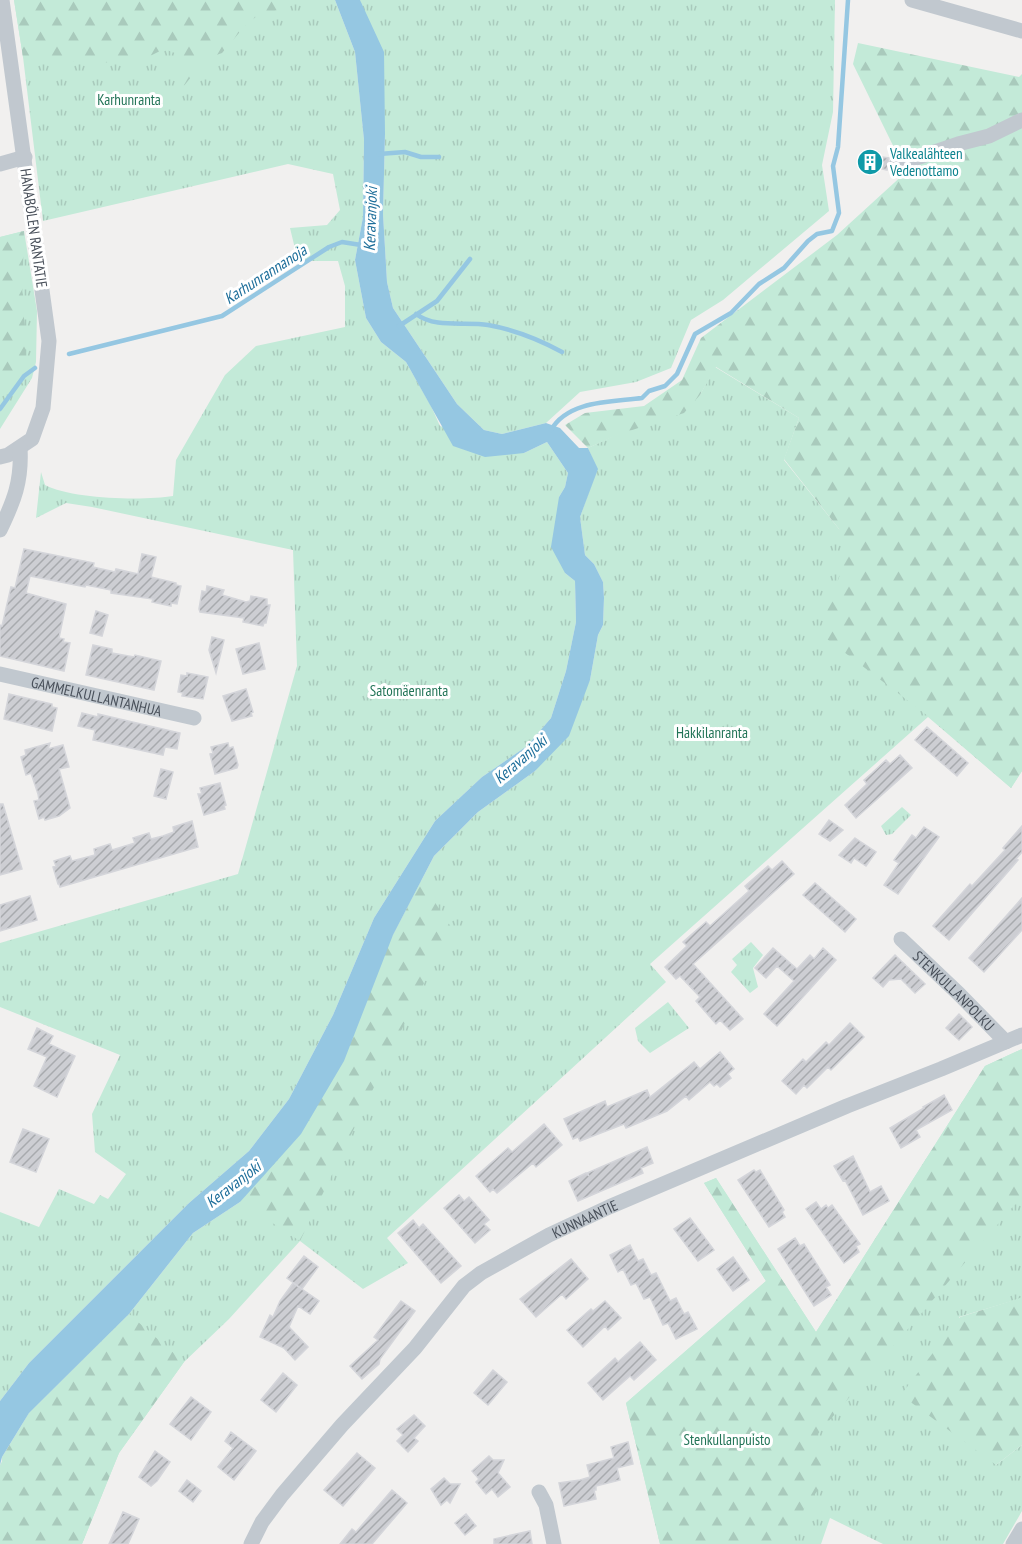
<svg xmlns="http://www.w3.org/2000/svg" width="1022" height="1544" font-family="'PT Sans Narrow',sans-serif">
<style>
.grass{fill:url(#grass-tufts)}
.forest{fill:url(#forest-firs)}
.water{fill:#95c7e2}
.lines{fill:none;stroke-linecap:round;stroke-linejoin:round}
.stream{stroke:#95c7e2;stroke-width:4.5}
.building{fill:url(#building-hatch);stroke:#d4d5da;stroke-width:1.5}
.minor{stroke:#c1c8cf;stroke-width:15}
.labels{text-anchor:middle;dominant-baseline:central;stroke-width:6;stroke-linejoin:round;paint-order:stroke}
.park-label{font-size:15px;fill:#227457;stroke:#fff}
.culture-label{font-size:15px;fill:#0d838f;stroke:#fff;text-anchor:start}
.street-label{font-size:15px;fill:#49505a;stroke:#fff}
.water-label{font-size:16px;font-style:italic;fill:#1d6e9a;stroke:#fff}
</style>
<defs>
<pattern id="grass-tufts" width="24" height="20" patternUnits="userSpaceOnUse" patternTransform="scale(1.5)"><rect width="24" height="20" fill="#c3ead8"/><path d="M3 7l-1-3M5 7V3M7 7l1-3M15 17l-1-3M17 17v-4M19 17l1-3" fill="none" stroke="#a9cabc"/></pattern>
<pattern id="forest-firs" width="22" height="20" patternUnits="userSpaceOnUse" patternTransform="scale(1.5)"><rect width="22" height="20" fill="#c3ead8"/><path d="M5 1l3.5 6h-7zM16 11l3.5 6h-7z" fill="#a9cabc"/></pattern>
<pattern id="building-hatch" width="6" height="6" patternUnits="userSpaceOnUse" patternTransform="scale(1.5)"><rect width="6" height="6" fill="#cdced3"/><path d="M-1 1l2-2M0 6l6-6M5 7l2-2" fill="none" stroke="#a8aaae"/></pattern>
</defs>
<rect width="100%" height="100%" fill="#f1f0ef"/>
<path class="grass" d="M 14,0 L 335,0 L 355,52 L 364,140 L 363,217 L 355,260 L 366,318 L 381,342 L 406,362 L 431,406 L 440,426 L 524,453 L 547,442 L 568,473 L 565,487 L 559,497 L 565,573 L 575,581 L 576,622 L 566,671 L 551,718 L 527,746 L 482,777 L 435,821 L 374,918 L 333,1015 L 289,1099 L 249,1151 L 189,1203 L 29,1363 L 0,1401 L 0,1212 L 39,1227 L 59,1189 L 94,1204 L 100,1195 L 108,1199 L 126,1174 L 95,1152 L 92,1114 L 120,1055 L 0,1007 L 0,943 L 238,874 L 297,666 L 293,550 L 92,507 L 66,503 L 36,518 L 41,472 L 45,485 C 71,499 143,501 173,496 L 176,460 L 225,375 L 256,346 L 345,327 L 345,286 L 338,261 L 298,261 L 290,228 L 327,225 L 340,210 L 333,174 L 288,164 L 43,221 L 23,57 Z
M 360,0 L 835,0 L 833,112 L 822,165 L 829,211 L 723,300 L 691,320 L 671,368 L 636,382 L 580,392 L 546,423 L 502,434 L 484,430 L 457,404 L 393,308 L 387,282 L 383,214 L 385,134 Z
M 24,231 L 37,311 L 36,362 L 32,378 L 0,429 L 0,237 Z
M 715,367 L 799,418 L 784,460 L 839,529 L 1022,771 L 1011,788 L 928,717 L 650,964 L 666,982 L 387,1238 L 408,1263 L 363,1289 L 300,1241 L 229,1319 L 184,1362 L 119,1453 L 82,1544 L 0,1544 L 0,1465 L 29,1413 L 129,1314 L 193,1233 L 240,1202 L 393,935 L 434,856 L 478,812 L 535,771 L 590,680 L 598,635 L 603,625 L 604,598 L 603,582 L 594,564 L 585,555 L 580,517 L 597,469 L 588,448 L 700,395 Z
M 902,807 L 911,815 L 892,834 L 886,835 L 881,826 Z
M 751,942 L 763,955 L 753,968 L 758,987 L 750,993 L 731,972 L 737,965 L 732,959 Z
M 668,1002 L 689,1028 L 650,1053 L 638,1041 L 635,1028 Z
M 1022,1049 L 1022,1298 L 959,1317 L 996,1465 L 1022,1445 L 1022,1511 L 1003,1544 L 883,1544 L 830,1518 L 821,1544 L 660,1544 L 626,1403 L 766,1281 L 704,1183 L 716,1178 L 816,1332 L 985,1066 Z"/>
<path class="forest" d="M 14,0 L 275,0 L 278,10 L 257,16 L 244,27 L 222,53 L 208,58 L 200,66 L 183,87 L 175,53 L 164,49 L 140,61 L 92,63 L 23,57 Z
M 858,43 L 1019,77 L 1022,74 L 1022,771 L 1011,788 L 928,716 L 819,633 L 846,558 L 839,529 L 784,459 L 799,418 L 716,367 L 700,395 L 684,413 L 617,435 L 588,448 L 565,425 L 585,413 L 644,406 L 682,380 L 701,338 L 837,235 L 906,172 L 853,64 Z
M 24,231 L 22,302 L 27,342 L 24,370 L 0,398 L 0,237 Z
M 421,881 L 451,927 L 300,1241 L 240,1202 L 301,1134 L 393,935 Z
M 1022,1049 L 1022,1196 L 817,1435 L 831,1473 L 777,1544 L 660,1544 L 626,1403 L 766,1281 L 704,1183 L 716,1178 L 816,1332 L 985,1066 Z
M 1020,1298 L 1022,1298 L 1022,1445 L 996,1465 L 901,1395 L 960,1317 Z
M 129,1314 L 184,1362 L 119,1453 L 82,1544 L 0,1544 L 2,1457 L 29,1413 Z"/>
<path class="water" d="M 335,0 L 360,0 L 384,52 L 385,134 L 383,214 L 387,282 L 393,308 L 457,404 L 484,430 L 502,434 L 546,423 L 560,428 L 579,448 L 588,448 L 598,469 L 580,517 L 585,555 L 594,564 L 603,582 L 604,598 L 603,625 L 598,635 L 590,680 L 569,736 L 535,771 L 478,812 L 434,856 L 393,935 L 344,1061 L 301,1134 L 240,1202 L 193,1233 L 129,1314 L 29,1413 L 2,1457 L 0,1465 L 0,1401 L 29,1363 L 189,1203 L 249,1151 L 289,1099 L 333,1015 L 374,918 L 435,821 L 482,777 L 527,746 L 551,718 L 566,671 L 576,622 L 575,581 L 565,573 L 551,547 L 559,497 L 565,487 L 568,473 L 547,442 L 524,453 L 485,457 L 453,446 L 406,362 L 381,342 L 366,318 L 355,260 L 363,217 L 364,140 L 355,52 Z"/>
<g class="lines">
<path class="stream" d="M 379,154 L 405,152 L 421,157 L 439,157
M 416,314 C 436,329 465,321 488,325 C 516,330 538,339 562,352
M 399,326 L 437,301 L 470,259
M 69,354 L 222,316 L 329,247 L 342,242 L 361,245
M 0,409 L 24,376 L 35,368
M 551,430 C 568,400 612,402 642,398 L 649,391 L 665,386 L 677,374 L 695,334 L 731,313 L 759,284 L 784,268 L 808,241 L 817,234 L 832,231 L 839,213 L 833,166 L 838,147 L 848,0"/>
</g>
<path class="building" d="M 865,155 L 889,158 L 887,170 L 878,168 L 878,172 L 863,170 Z
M 24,549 L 94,563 L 93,567 L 115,572 L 116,569 L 138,574 L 142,554 L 156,557 L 151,577 L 176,583 L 176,585 L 181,586 L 177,604 L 171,603 L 171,606 L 152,602 L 153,599 L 111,593 L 111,590 L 86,585 L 85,587 L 30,576 L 26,593 L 66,604 L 59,638 L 64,639 L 63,642 L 70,643 L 64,671 L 0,656 L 0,625 L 2,626 L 11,587 L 15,588 Z
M 207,586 L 224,590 L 222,595 L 246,602 L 250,601 L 251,596 L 267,599 L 267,605 L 270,605 L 266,623 L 264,623 L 263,626 L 243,622 L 244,618 L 200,612 L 199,609 L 202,591 L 206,592 Z
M 96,611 L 108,615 L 102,636 L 90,633 Z
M 212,637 L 224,640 L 216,673 L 209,650 Z
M 259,643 L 265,669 L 243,674 L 236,649 Z
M 93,645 L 112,649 L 112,653 L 134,657 L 135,655 L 161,661 L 154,690 L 86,675 Z
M 187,673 L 208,677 L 203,699 L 182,696 L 183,693 L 178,692 L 181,675 L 187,676 Z
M 246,689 L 253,712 L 251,713 L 252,716 L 232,721 L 223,696 Z
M 9,694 L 52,704 L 52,707 L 57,708 L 52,731 L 4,719 Z
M 82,713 L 98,717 L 98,714 L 180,733 L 177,749 L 165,747 L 163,755 L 93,740 L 95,730 L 78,726 Z
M 927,727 L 968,763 L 957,776 L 915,740 Z
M 50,743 L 48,749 L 63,745 L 69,767 L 59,769 L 70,808 L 59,816 L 45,820 L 44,817 L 39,819 L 34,801 L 39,800 L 38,794 L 31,773 L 26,775 L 21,757 L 26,755 L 25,750 Z
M 228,743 L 229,748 L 233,747 L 238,765 L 237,768 L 215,774 L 210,754 L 213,753 L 211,747 Z
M 900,755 L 912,768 L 856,818 L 845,805 L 867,784 L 864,780 L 872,773 L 886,760 L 890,764 Z
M 161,769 L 173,772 L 166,799 L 154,796 Z
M 220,783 L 226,805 L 224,806 L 225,809 L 204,815 L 198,794 L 202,794 L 200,788 Z
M 0,804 L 3,804 L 22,869 L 0,875 Z
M 829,820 L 843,830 L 830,841 L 819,834 Z
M 192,821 L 198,847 L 60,887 L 59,884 L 58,884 L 53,867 L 56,866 L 54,861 L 70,856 L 72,861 L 95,855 L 94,849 L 110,844 L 112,850 L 135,843 L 133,838 L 149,833 L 151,839 L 163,836 L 174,832 L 173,827 Z
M 1022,826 L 1022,852 L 1016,859 L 1018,860 L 949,940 L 933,926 L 970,884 L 972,886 L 1005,850 L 1003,848 Z
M 924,827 L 939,837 L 898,894 L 884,885 L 899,863 L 894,860 L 912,835 L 916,838 Z
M 855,838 L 876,852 L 866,866 L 854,858 L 851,863 L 839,855 Z
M 782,861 L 794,874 L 693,964 L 743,1019 L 730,1030 L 720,1020 L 716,1024 L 696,1001 L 700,997 L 680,976 L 676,979 L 665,967 L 687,946 L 683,942 L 692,934 L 706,922 L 710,926 L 749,891 L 745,886 L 768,866 L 772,870 Z
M 815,883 L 856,919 L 845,932 L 803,895 Z
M 30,896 L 37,920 L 0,931 L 0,905 Z
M 1022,898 L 1022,930 L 984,972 L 969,958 Z
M 773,948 L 797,969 L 810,955 L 814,959 L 823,948 L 836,960 L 777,1026 L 764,1014 L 794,981 L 777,966 L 766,978 L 755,968 Z
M 895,955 L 925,984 L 915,993 L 901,979 L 889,980 L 883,987 L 873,978 Z
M 959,1014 L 972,1027 L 959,1040 L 946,1028 Z
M 850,1023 L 864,1037 L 831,1070 L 828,1067 L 807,1088 L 804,1085 L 796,1094 L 782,1081 L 803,1059 L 806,1062 L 826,1042 L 829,1045 Z
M 37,1028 L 53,1036 L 49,1044 L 75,1056 L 57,1097 L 34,1086 L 47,1057 L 28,1049 Z
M 720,1052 L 734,1069 L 728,1074 L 731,1078 L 720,1087 L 717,1084 L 714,1086 L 710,1082 L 689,1100 L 686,1096 L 667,1111 L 626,1128 L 624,1124 L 580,1141 L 578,1137 L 573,1139 L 564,1119 L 605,1101 L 607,1107 L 647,1090 L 650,1097 L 694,1062 L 700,1069 Z
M 944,1095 L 952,1110 L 916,1130 L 920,1137 L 901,1148 L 890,1128 L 924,1108 L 923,1107 Z
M 544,1124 L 562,1145 L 536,1167 L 533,1163 L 497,1193 L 493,1189 L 490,1192 L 476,1176 L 508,1148 L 512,1152 Z
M 23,1129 L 49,1139 L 36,1172 L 10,1162 Z
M 647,1147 L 653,1163 L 641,1168 L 643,1173 L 578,1201 L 569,1181 L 586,1173 L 589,1176 L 587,1173 Z
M 853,1156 L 870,1192 L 881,1186 L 889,1201 L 863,1215 L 845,1180 L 843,1181 L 834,1166 Z
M 754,1170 L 756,1172 L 760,1170 L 784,1210 L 782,1212 L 785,1217 L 769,1227 L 738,1180 Z
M 459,1195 L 464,1201 L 469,1197 L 489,1220 L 484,1224 L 490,1230 L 475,1243 L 444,1208 Z
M 816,1202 L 821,1209 L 826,1205 L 828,1208 L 832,1205 L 860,1244 L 856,1246 L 859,1252 L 844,1263 L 806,1209 Z
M 690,1218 L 714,1250 L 698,1261 L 674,1229 Z
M 413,1220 L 419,1228 L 423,1224 L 461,1266 L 441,1283 L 398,1233 Z
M 795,1238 L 800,1246 L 804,1244 L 830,1285 L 826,1287 L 831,1295 L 814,1306 L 778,1249 Z
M 630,1245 L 638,1261 L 643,1259 L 651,1275 L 656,1273 L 670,1301 L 676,1298 L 684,1314 L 688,1312 L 697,1329 L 676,1339 L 668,1323 L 663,1325 L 650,1297 L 644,1299 L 636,1283 L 631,1285 L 623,1269 L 618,1272 L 610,1255 Z
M 304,1256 L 318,1267 L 302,1289 L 287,1278 Z
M 733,1257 L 749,1280 L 733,1291 L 717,1269 Z
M 571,1259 L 588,1279 L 566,1299 L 562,1294 L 536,1317 L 520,1299 Z
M 293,1283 L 319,1301 L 310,1314 L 298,1306 L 289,1327 L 308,1347 L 295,1360 L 284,1348 L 260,1337 L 270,1315 L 273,1317 L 280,1301 Z
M 401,1301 L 415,1311 L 380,1359 L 379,1364 L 362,1379 L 350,1366 L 378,1340 L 374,1337 Z
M 605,1301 L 621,1318 L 608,1330 L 605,1326 L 583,1347 L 567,1330 L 591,1309 L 593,1311 Z
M 640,1342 L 656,1360 L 634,1380 L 630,1376 L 603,1400 L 588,1383 L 615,1358 L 618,1362 Z
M 493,1370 L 507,1382 L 488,1405 L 474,1393 Z
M 283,1373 L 297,1385 L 276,1412 L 261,1400 Z
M 191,1397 L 211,1412 L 191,1440 L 170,1424 Z
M 414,1415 L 425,1426 L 414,1438 L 418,1441 L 408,1452 L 397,1441 L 403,1435 L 397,1429 Z
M 231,1432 L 256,1451 L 234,1480 L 218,1467 L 233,1448 L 225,1441 Z
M 628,1442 L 633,1464 L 617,1468 L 620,1480 L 596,1486 L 596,1490 L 594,1490 L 596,1499 L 564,1506 L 559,1483 L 580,1480 L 590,1477 L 587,1465 L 614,1458 L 611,1447 Z
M 155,1451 L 170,1462 L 157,1481 L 151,1486 L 139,1477 Z
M 357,1453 L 375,1468 L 343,1506 L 324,1490 Z
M 489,1456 L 493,1460 L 504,1460 L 498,1473 L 510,1487 L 498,1497 L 492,1489 L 486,1494 L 476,1482 L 479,1479 L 472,1471 Z
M 444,1478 L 450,1484 L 460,1484 L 450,1503 L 447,1500 L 441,1505 L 431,1489 Z
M 187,1480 L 201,1491 L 193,1502 L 179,1491 Z
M 392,1490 L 407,1503 L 372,1544 L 340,1544 L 352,1529 L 356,1532 Z
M 123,1512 L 139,1519 L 128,1544 L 109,1544 Z
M 466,1514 L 476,1526 L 465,1535 L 455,1523 Z
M 530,1531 L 532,1544 L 494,1544 L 494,1539 Z"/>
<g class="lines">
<g class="minor">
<path d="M 912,0 L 1022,31"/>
<path d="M 0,164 L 25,157"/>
<path d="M 896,165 L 958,144 L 989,136 L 1022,120"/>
<path d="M 0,457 L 8,455 L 32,439 L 43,408 L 49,341 L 2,0"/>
<path d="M 0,530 C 14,501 22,481 20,448"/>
<path id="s1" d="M 0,674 L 194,718"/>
<path id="s2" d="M 901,939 L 959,994 L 1006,1042"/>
<path d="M 539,1492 L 546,1505 L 554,1544"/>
<path id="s3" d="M 251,1544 L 262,1522 L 282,1495 L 342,1425 L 415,1348 L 464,1286 L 481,1273 L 549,1235 L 609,1207 L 847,1106 L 941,1069 L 1022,1035"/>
<path d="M 1013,1544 L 1022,1529"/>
</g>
</g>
<defs>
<g id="building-disc" transform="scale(1.35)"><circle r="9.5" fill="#0f9aa8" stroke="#fff"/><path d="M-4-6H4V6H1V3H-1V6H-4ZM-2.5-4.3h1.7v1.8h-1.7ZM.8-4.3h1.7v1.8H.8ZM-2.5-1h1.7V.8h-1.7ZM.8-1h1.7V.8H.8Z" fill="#fff"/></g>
</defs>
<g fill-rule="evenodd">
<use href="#building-disc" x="870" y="162"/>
</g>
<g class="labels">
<g class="park-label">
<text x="129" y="99">Karhunranta</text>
<text x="409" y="690">Satomäenranta</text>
<text x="712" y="732">Hakkilanranta</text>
<text x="727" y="1439">Stenkullanpuisto</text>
</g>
<g class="culture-label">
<text x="890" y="153">Valkealähteen<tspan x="890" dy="17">Vedenottamo</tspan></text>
</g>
<g class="street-label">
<text transform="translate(34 228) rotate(82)">HANABÖLEN RANTATIE</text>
<text stroke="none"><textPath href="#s1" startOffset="99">GAMMELKULLANTANHUA</textPath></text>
<text stroke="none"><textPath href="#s2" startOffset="74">STENKULLANPOLKU</textPath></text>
<text stroke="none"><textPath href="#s3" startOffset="474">KUNNAANTIE</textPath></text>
</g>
<g class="water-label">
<text transform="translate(370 219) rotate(-88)">Keravanjoki</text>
<text transform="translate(265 274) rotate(-33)">Karhunrannanoja</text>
<text transform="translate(520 759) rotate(-41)">Keravanjoki</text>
<text transform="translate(233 1184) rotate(-38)">Keravanjoki</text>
</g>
</g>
</svg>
